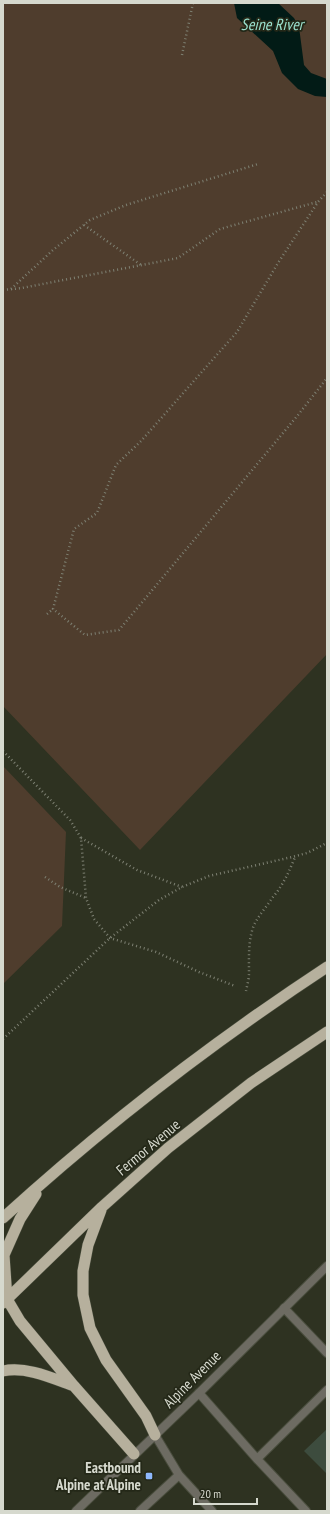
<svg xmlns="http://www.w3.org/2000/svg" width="330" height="1514" font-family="'PT Sans Narrow',sans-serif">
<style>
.green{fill:#4f3d2d}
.water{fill:#021b16}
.building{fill:#3d4c3e}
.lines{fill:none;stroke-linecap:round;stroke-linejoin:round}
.service-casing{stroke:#494d3d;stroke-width:10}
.minor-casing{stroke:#494d3d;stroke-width:10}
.trunk-casing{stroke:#494d3d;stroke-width:12}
.path{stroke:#7e8173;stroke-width:2.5;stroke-dasharray:1 3;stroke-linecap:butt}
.service{stroke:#6d6b62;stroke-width:8}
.minor{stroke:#6d6b62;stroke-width:8}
.trunk{stroke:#b6b09d;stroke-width:11}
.poi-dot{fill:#8eb8fd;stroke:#242818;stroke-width:1.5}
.labels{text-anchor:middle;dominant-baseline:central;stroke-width:3.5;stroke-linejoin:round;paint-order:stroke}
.street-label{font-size:15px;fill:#d6d9ce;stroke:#242818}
.poi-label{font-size:15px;font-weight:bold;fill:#d6d9ce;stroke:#242818;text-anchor:end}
.water-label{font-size:16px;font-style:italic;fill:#9adfcc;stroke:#242818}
</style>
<rect width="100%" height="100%" fill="#2e3221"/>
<path class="green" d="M 3,3 L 327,3 L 327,654 L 140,850 L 3,706 Z
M 3,766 L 66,832 L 62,926 L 3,984 Z"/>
<path class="water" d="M 234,3 L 278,3 L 294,18 L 299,27 L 304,65 L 311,73 L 327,79 L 327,97 L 315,96 L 298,89 L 282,73 L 273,51 L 237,18 Z"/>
<path class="building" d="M 327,1429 L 327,1474 L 304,1451 Z"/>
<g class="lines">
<g class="service-casing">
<path id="service" d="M 284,1308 L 327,1353
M 199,1393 L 257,1459 L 327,1390
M 155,1435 L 179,1475 L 212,1511
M 257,1459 L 306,1511
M 140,1511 L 179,1475"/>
</g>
<g class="minor-casing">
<path id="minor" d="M 76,1511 L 199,1393 L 327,1266"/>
</g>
<g class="trunk-casing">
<path id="trunk" d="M 36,1194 L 20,1219 L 4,1255 L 7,1299 L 20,1321 L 74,1386 L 134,1454
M 101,1210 L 88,1245 L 83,1271 L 83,1295 L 90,1328 L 106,1360 L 146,1416 L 155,1435
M 3,1218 C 104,1126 213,1042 327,967
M 3,1303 L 102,1207 L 168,1148 L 251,1083 L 327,1032
M 3,1371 C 26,1366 52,1378 74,1386"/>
</g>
<path class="path" d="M 182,55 L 193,3
M 327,192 L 318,202 L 278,263 L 237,332 L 141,441 L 116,465 L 97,513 L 74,529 L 53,609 L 85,635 L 119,630 L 298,415 L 327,378
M 84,225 L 141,265
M 11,289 L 53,250 L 90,220 L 126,205 L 258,164
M 3,290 L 22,288 L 178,258 L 220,229 L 317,202
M 47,614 L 53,609
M 3,751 L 70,820 L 81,838 L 86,898 L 94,919 L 110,938 L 156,952 L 199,972 L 235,986
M 81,838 L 137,870 L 182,887
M 45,877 L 60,887 L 86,898
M 246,991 C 247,986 249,979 249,973 C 249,957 248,940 254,925 C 259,915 267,906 273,897 C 283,885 289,872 295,857
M 3,1039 L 110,938 L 159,900 L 182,887 L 209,876 L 292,857 L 307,853 L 327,843"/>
<use href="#service" class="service"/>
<use href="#minor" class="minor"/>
<use href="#trunk" class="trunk"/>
</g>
<rect class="poi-dot" x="145" y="1472" width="8" height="8" rx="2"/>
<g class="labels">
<g class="street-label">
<text transform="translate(148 1147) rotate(-40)">Fermor Avenue</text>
<text transform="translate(192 1379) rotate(-45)">Alpine Avenue</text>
</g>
<g class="poi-label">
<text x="141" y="1467">Eastbound<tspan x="141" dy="17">Alpine at Alpine</tspan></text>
</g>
<g class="water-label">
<text x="272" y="24">Seine River</text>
</g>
</g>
<rect width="330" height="1514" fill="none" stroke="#d6d9ce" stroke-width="8"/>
<path d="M194 1498v6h63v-6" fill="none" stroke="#d6d9ce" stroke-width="2"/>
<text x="200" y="1498" font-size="12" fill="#d6d9ce" stroke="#242818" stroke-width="3" paint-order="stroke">20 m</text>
</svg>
